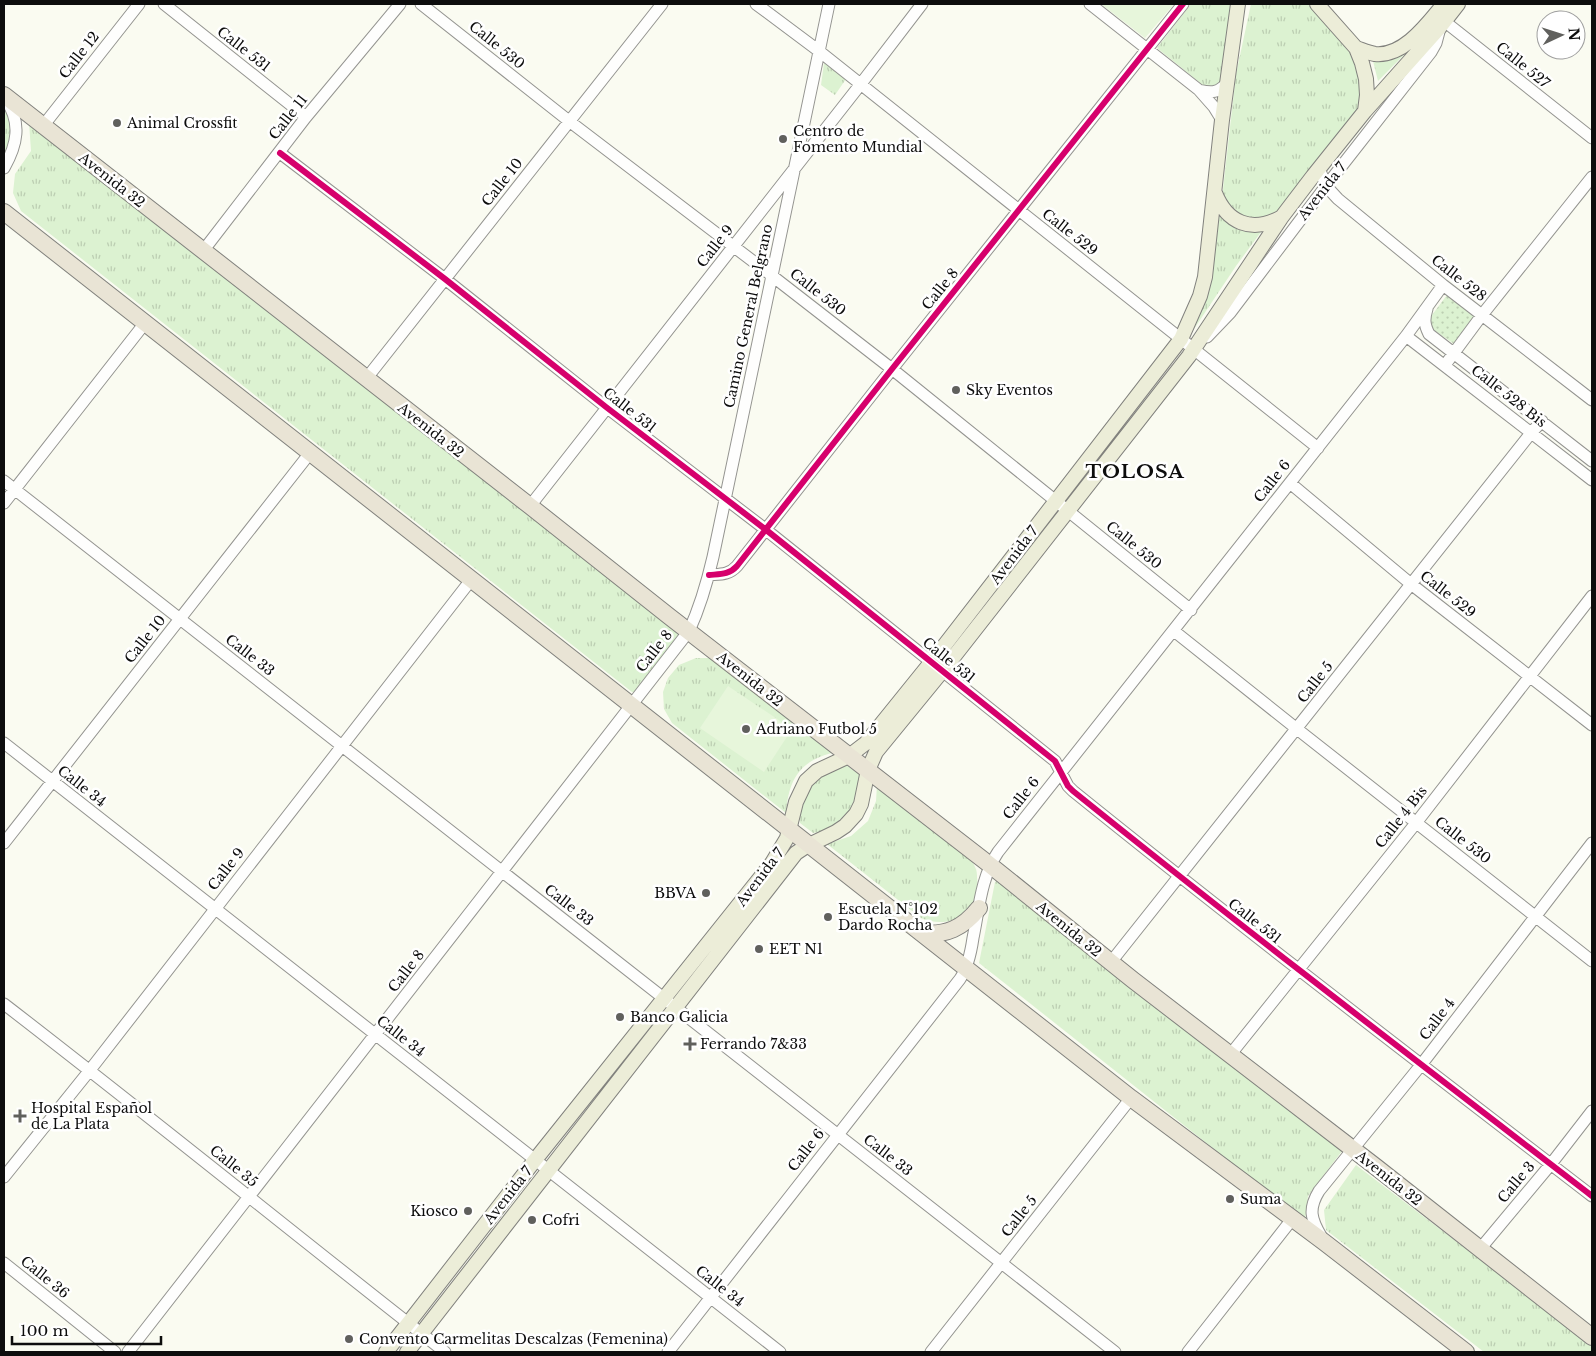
<svg xmlns="http://www.w3.org/2000/svg" width="1596" height="1356" font-family="'Libre Baskerville',serif">
<style>
.grass{fill:url(#grass-tufts)}
.park{fill:url(#park-dots)}
.pitch{fill:#e7f6db}
.lines{fill:none;stroke-linecap:round;stroke-linejoin:round}
.minor-casing{stroke:#949490;stroke-width:13}
.major-casing{stroke:#81817d;stroke-width:16}
.highway-casing{stroke:#81817d;stroke-width:18}
.minor{stroke:#fefefd;stroke-width:11}
.major{stroke:#ecedd8;stroke-width:14}
.highway{stroke:#e9e4d5;stroke-width:16}
.cycleway-casing{stroke:#fff;stroke-width:9}
.cycleway{stroke:#d6006c;stroke-width:6}
.poi-dot{fill:#60605d;stroke:#fff;stroke-width:2}
.labels{text-anchor:middle;dominant-baseline:central;stroke-width:5;stroke-linejoin:round;paint-order:stroke}
.street-label{font-size:14px;fill:#0d0d0d;stroke:#fff}
.poi-label{font-size:14px;fill:#0d0d0d;stroke:#fff;text-anchor:start}
.district-label{font-size:19px;font-weight:bold;letter-spacing:1px;fill:#0d0d0d;stroke:#fff}
</style>
<defs>
<pattern id="grass-tufts" width="24" height="20" patternUnits="userSpaceOnUse" patternTransform="scale(1.25)"><rect width="24" height="20" fill="#dcf2d1"/><path d="M3 7l-1-3M5 7V3M7 7l1-3M15 17l-1-3M17 17v-4M19 17l1-3" fill="none" stroke="#bcceb2"/></pattern>
<pattern id="park-dots" width="8" height="8" patternUnits="userSpaceOnUse" patternTransform="scale(1.25)"><rect width="8" height="8" fill="#dcf2d1"/><path d="M2 2h.1M6 6h.1" fill="none" stroke="#bcceb2" stroke-width="1.8" stroke-linecap="round"/></pattern>
</defs>
<rect width="100%" height="100%" fill="#fafbf1"/>
<path class="grass" d="M 1191,4 L 1232,4 L 1223,79 L 1214,87 L 1204,86 L 1157,48 Z
M 1251,4 L 1308,4 L 1354,55 L 1362,79 L 1361,104 L 1275,215 L 1252,220 L 1232,212 L 1222,198 L 1236,74 Z
M 1429,30 L 1378,81 L 1372,57 Z
M 824,63 L 846,79 L 835,95 L 821,85 Z
M 4,102 L 10,107 L 11,145 L 4,157 Z
M 29,122 L 681,634 L 637,692 L 632,692 L 21,211 L 13,193 L 15,174 L 31,151 Z
M 1220,212 L 1264,228 L 1236,266 L 1194,329 L 1209,292 Z
M 696,658 L 710,658 L 718,661 L 836,752 C 801,760 789,777 786,813 L 672,723 L 664,709 L 663,692 L 668,678 L 679,665 Z
M 846,765 L 860,775 L 861,785 L 850,810 L 829,830 L 813,833 L 800,823 L 798,806 L 807,785 L 825,769 Z
M 877,785 L 968,857 C 971,860 974,864 975,867 C 977,870 977,875 977,878 C 982,912 950,931 921,918 L 827,844 L 851,836 L 868,821 L 876,801 Z
M 998,880 L 1342,1151 L 1308,1196 L 1305,1221 L 979,963 L 995,882 Z
M 1356,1165 L 1592,1345 L 1592,1352 L 1484,1352 L 1326,1230 L 1324,1210 Z"/>
<path class="park" d="M 1447,295 L 1477,317 L 1457,346 L 1431,328 L 1429,319 Z"/>
<path class="pitch" d="M 1101,4 L 1174,4 L 1145,38 Z
M 728,686 L 792,729 L 764,772 L 700,728 Z"/>
<g class="lines">
<g class="minor-casing">
<path id="minor" d="M 164,4 L 306,117
M 421,4 L 569,121 L 771,275 L 892,369 L 1191,610
M 756,4 L 819,51 L 1318,448
M 1090,4 L 1199,90 L 1214,107 L 1222,120
M 1439,17 L 1592,138
M 1199,90 C 1212,93 1218,93 1227,83
M 43,126 L 139,4
M 280,153 L 445,279 L 606,407 L 765,529 L 1055,761 L 1068,786 L 1073,791 C 1244,929 1418,1062 1592,1196
M 4,168 C 17,145 22,123 6,100
M 1319,168 L 1326,186 L 1338,199 L 1443,285 L 1592,400
M 203,251 L 306,117 L 400,4
M 1427,309 C 1424,319 1424,324 1429,334 L 1592,461
M 1406,336 L 1592,480
M 1207,337 L 1230,313 L 1326,186 L 1431,52 L 1436,43 L 1440,28
M 1445,365 L 1482,315 L 1592,177
M 366,379 L 662,4
M 4,481 L 1115,1352
M 1290,483 L 1411,584 L 1592,725
M 4,503 L 145,323
M 530,506 L 860,85 L 922,4
M 709,575 C 720,574 729,575 737,566 L 892,369 L 1183,4
M 1174,631 L 1297,729 L 1592,961
M 4,743 L 780,1352
M 4,843 L 310,453
M 1111,962 L 1531,433 L 1542,421
M 4,1004 C 152,1118 298,1237 445,1352
M 1230,1055 L 1416,823 L 1592,596
M 4,1177 L 90,1070 L 471,580
M 1321,1236 C 1311,1219 1308,1209 1319,1191 L 1421,1065 L 1592,843
M 1480,1249 L 1551,1164 L 1592,1111
M 4,1263 L 115,1352
M 128,1352 L 689,631 C 700,607 707,583 713,557 L 829,4
M 668,1352 L 960,979 C 968,967 971,952 973,938 C 979,909 981,877 998,852 L 1406,336 L 1443,285
M 931,1352 L 1131,1098
M 1188,1352 L 1293,1218"/>
</g>
<g class="major-casing">
<path id="major" d="M 1317,4 L 1356,48 L 1362,63 L 1366,79 L 1367,95 L 1365,111
M 1356,48 C 1362,50 1369,53 1375,54 C 1404,57 1428,23 1444,4
M 1215,193 C 1227,223 1251,233 1280,218
M 386,1352 L 535,1160 L 772,863 L 787,838 L 796,802 L 806,781 L 817,771 L 849,756 L 866,743 L 937,655 L 1181,339 L 1200,296 L 1205,277 L 1222,120 L 1238,4
M 407,1352 L 796,853 L 805,847 L 836,832 L 845,826 L 856,814 L 861,804 L 868,770 L 876,752 L 948,664 L 1189,356 L 1281,218 L 1313,176 L 1365,111 L 1440,27 L 1458,4"/>
</g>
<g class="highway-casing">
<path id="highway" d="M 4,95 L 530,506 L 670,617 L 990,865 L 1133,980 L 1376,1167 L 1592,1337
M 4,212 L 1131,1098 L 1324,1242 L 1466,1352
M 921,933 C 946,936 963,928 979,908"/>
</g>
<use href="#minor" class="minor"/>
<use href="#major" class="major"/>
<use href="#highway" class="highway"/>
<g class="cycleway-casing">
<path id="cycleway" d="M 280,153 L 445,279 L 606,407 L 765,529 L 1055,761 L 1068,786 L 1073,791 C 1244,929 1418,1062 1592,1196
M 709,575 C 720,574 729,575 737,566 L 892,369 L 1183,4"/>
</g>
<use href="#cycleway" class="cycleway"/>
</g>
<g class="poi-dot">
<circle cx="117" cy="123" r="5"/>
<circle cx="783" cy="139" r="5"/>
<circle cx="956" cy="390" r="5"/>
<circle cx="746" cy="729" r="5"/>
<circle cx="706" cy="893" r="5"/>
<circle cx="828" cy="917" r="5"/>
<circle cx="759" cy="949" r="5"/>
<circle cx="620" cy="1017" r="5"/>
<path d="M687.5 1036.5h5v5h5v5h-5v5h-5v-5h-5v-5h5z"/>
<path d="M17.5 1108.5h5v5h5v5h-5v5h-5v-5h-5v-5h5z"/>
<circle cx="1230" cy="1199" r="5"/>
<circle cx="468" cy="1211" r="5"/>
<circle cx="532" cy="1220" r="5"/>
<circle cx="349" cy="1339" r="5"/>
</g>
<g class="labels">
<g class="street-label">
<text transform="translate(497 45) rotate(39)">Calle 530</text>
<text transform="translate(244 49) rotate(38)">Calle 531</text>
<text transform="translate(79 55) rotate(-52)">Calle 12</text>
<text transform="translate(1523 65) rotate(39)">Calle 527</text>
<text transform="translate(288 117) rotate(-52)">Calle 11</text>
<text transform="translate(112 180) rotate(38)">Avenida 32</text>
<text transform="translate(502 182) rotate(-52)">Calle 10</text>
<text transform="translate(1322 191) rotate(-52)">Avenida 7</text>
<text transform="translate(1070 232) rotate(38)">Calle 529</text>
<text transform="translate(715 246) rotate(-52)">Calle 9</text>
<text transform="translate(1459 278) rotate(38)">Calle 528</text>
<text transform="translate(940 289) rotate(-51)">Calle 8</text>
<text transform="translate(818 292) rotate(38)">Calle 530</text>
<text transform="translate(748 316) rotate(-78)">Camino General Belgrano</text>
<text transform="translate(1509 396) rotate(38)">Calle 528 Bis</text>
<text transform="translate(630 410) rotate(38)">Calle 531</text>
<text transform="translate(431 430) rotate(38)">Avenida 32</text>
<text transform="translate(1272 481) rotate(-52)">Calle 6</text>
<text transform="translate(1134 545) rotate(39)">Calle 530</text>
<text transform="translate(1014 555) rotate(-53)">Avenida 7</text>
<text transform="translate(1448 594) rotate(38)">Calle 529</text>
<text transform="translate(145 639) rotate(-52)">Calle 10</text>
<text transform="translate(654 651) rotate(-52)">Calle 8</text>
<text transform="translate(250 655) rotate(38)">Calle 33</text>
<text transform="translate(949 660) rotate(39)">Calle 531</text>
<text transform="translate(750 679) rotate(38)">Avenida 32</text>
<text transform="translate(1315 682) rotate(-52)">Calle 5</text>
<text transform="translate(82 786) rotate(38)">Calle 34</text>
<text transform="translate(1021 798) rotate(-52)">Calle 6</text>
<text transform="translate(1401 817) rotate(-52)">Calle 4 Bis</text>
<text transform="translate(1463 840) rotate(38)">Calle 530</text>
<text transform="translate(226 869) rotate(-52)">Calle 9</text>
<text transform="translate(760 877) rotate(-53)">Avenida 7</text>
<text transform="translate(569 905) rotate(38)">Calle 33</text>
<text transform="translate(1255 921) rotate(38)">Calle 531</text>
<text transform="translate(1069 929) rotate(39)">Avenida 32</text>
<text transform="translate(406 971) rotate(-52)">Calle 8</text>
<text transform="translate(1437 1019) rotate(-53)">Calle 4</text>
<text transform="translate(401 1036) rotate(38)">Calle 34</text>
<text transform="translate(806 1150) rotate(-52)">Calle 6</text>
<text transform="translate(888 1155) rotate(38)">Calle 33</text>
<text transform="translate(234 1166) rotate(39)">Calle 35</text>
<text transform="translate(1389 1178) rotate(38)">Avenida 32</text>
<text transform="translate(1516 1182) rotate(-50)">Calle 3</text>
<text transform="translate(508 1195) rotate(-52)">Avenida 7</text>
<text transform="translate(1019 1216) rotate(-52)">Calle 5</text>
<text transform="translate(45 1277) rotate(39)">Calle 36</text>
<text transform="translate(720 1286) rotate(38)">Calle 34</text>
</g>
<g class="poi-label">
<text x="127" y="123">Animal Crossfit</text>
<text x="793" y="131">Centro de<tspan x="793" dy="16">Fomento Mundial</tspan></text>
<text x="966" y="390">Sky Eventos</text>
<text x="756" y="729">Adriano Futbol 5</text>
<text x="696" y="893" text-anchor="end">BBVA</text>
<text x="838" y="909">Escuela N°102<tspan x="838" dy="16">Dardo Rocha</tspan></text>
<text x="769" y="949">EET N1</text>
<text x="630" y="1017">Banco Galicia</text>
<text x="700" y="1044">Ferrando 7&amp;33</text>
<text x="31" y="1108">Hospital Español<tspan x="31" dy="16">de La Plata</tspan></text>
<text x="1240" y="1199">Suma</text>
<text x="458" y="1211" text-anchor="end">Kiosco</text>
<text x="542" y="1220">Cofri</text>
<text x="359" y="1339">Convento Carmelitas Descalzas (Femenina)</text>
</g>
<g class="district-label">
<text x="1135" y="471">TOLOSA</text>
</g>
</g>
<rect width="1596" height="1356" fill="none" stroke="#0d0d0d" stroke-width="10"/>
<g transform="translate(1561 35) rotate(86)"><circle r="24" fill="#ffffff" stroke="#9e9e9e"/>
<path d="M0-4L9 19L0 12L-9 19Z" fill="#60605d"/>
<text y="-8" font-size="14" font-weight="bold" text-anchor="middle" fill="#0d0d0d">N</text>
</g>
<path d="M12 1336v8h149v-8" fill="none" stroke="#0d0d0d" stroke-width="2.5"/>
<text x="20" y="1336" font-size="15" fill="#0d0d0d" stroke="#ffffff" stroke-width="4" paint-order="stroke">100 m</text>
</svg>
